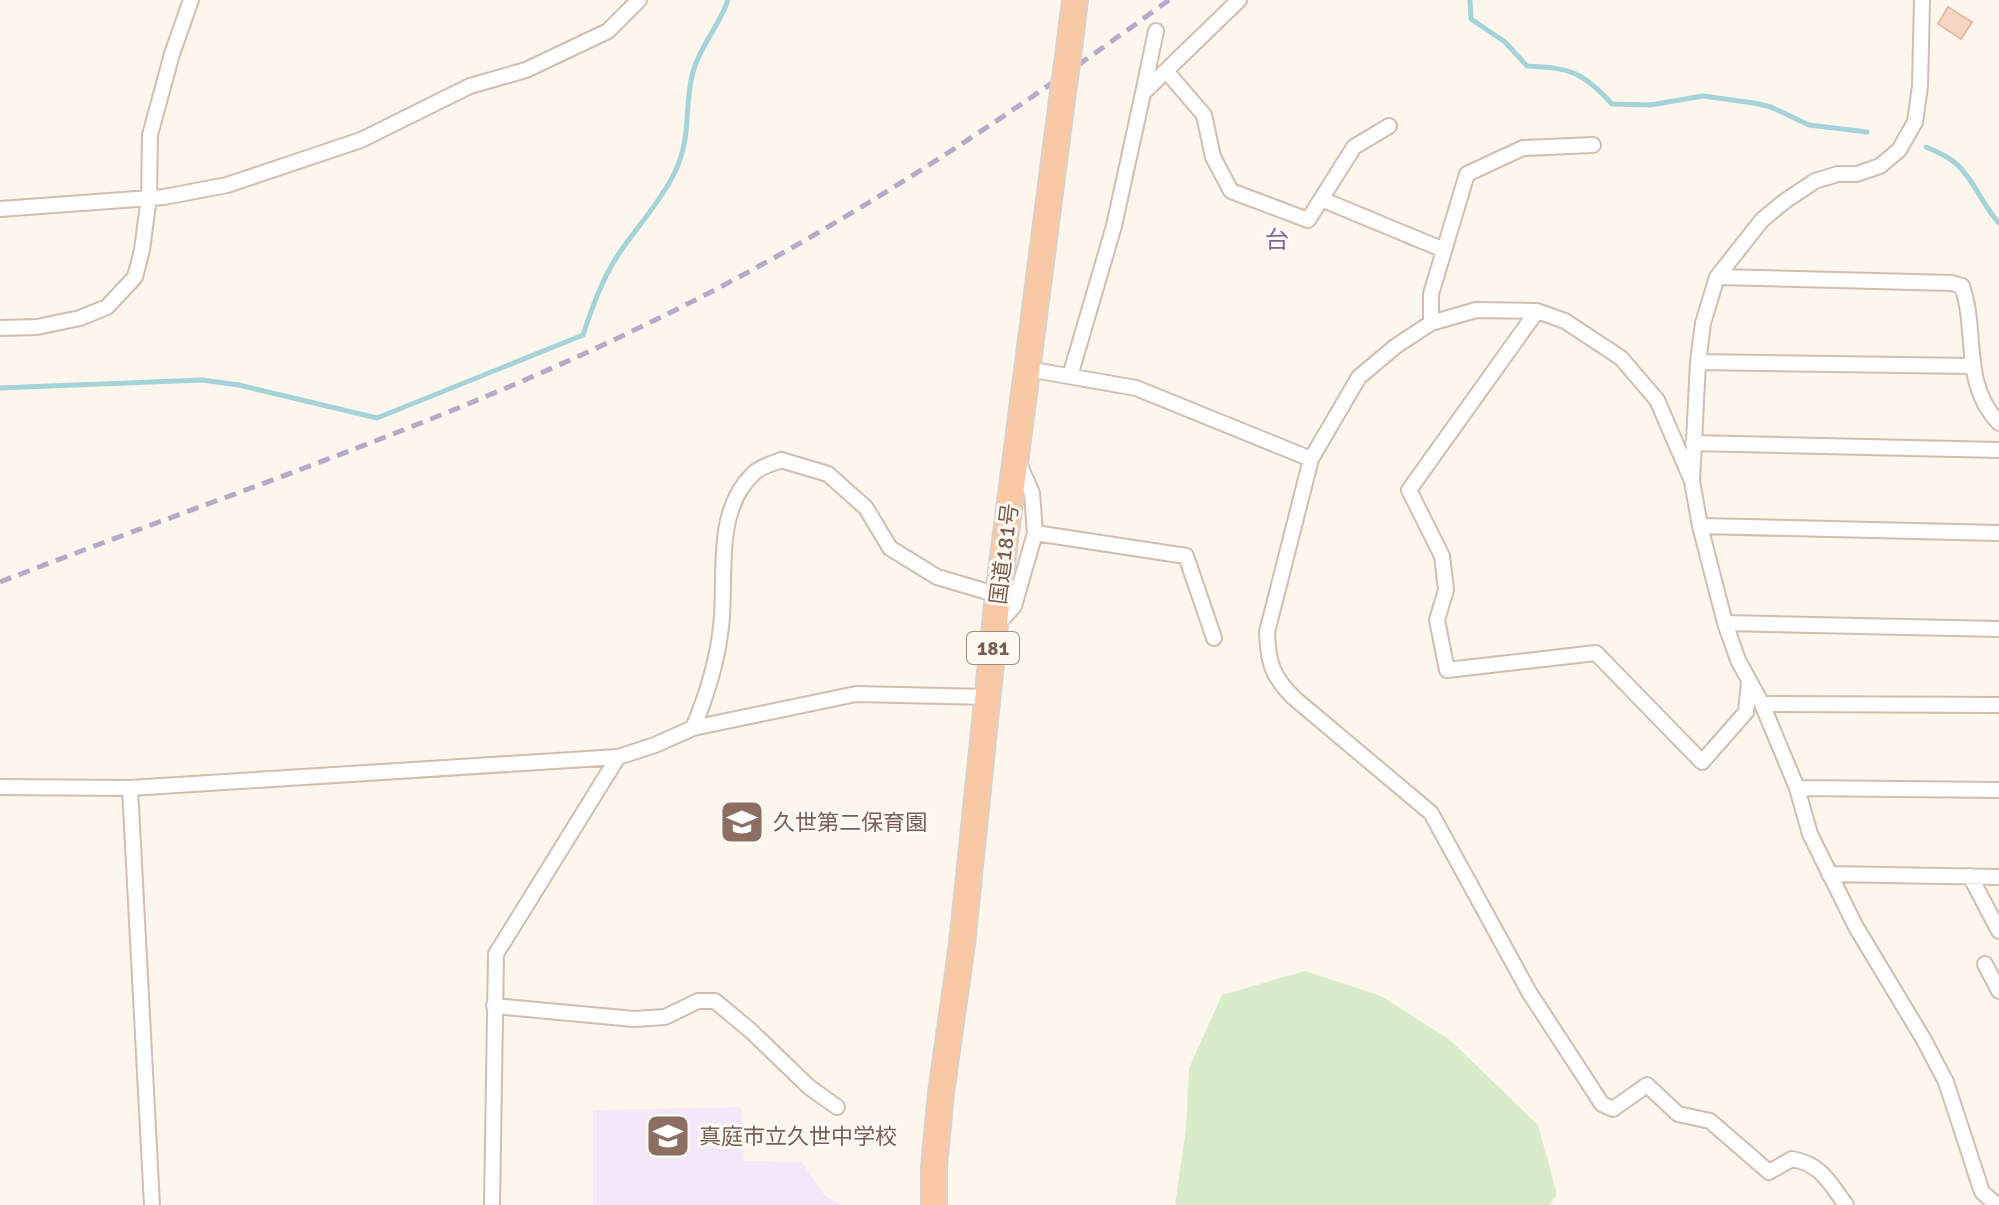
<svg xmlns="http://www.w3.org/2000/svg" width="1999" height="1205" font-family="Signika,'Noto Sans JP',sans-serif">
<style>
.education{fill:#f3e8fa}
.green{fill:#d8ecc9}
.lines{fill:none;stroke-linecap:round;stroke-linejoin:round}
.stream{stroke:#a5d3da;stroke-width:5}
.building{fill:#f3d5c3;stroke:#e6bba3;stroke-width:2}
.minor-casing{stroke:#d1beb0;stroke-width:18}
.trunk-casing{stroke:#dad1cd;stroke-width:28}
.minor{stroke:#fff;stroke-width:14}
.trunk{stroke:#f9c8a4;stroke-width:24}
.rail{stroke:#b9a8c9;stroke-width:5;stroke-dasharray:12 8;stroke-linecap:butt}
.trunk-bridge-casing{stroke:#dad1cd;stroke-width:28;stroke-linecap:butt}
.trunk-bridge{stroke:#f9c8a4;stroke-width:24}
.labels{text-anchor:middle;dominant-baseline:central;stroke-width:6;stroke-linejoin:round;paint-order:stroke}
.shield{fill:#fffaf3;stroke:#a28b7f;stroke-width:2}
.shield-label{font-size:20px;font-weight:bold;fill:#7a5c4d}
.street-label{font-size:22px;fill:#7a5c4d;stroke:#fffaf3}
.education-label{font-size:22px;fill:#785e54;stroke:#fffaf3;text-anchor:start}
.neighbourhood-label{font-size:24px;fill:#846695;stroke:#fffaf3}
</style>
<rect width="100%" height="100%" fill="#fdf6ec"/>
<path class="education" d="M 741,1107 L 744,1161 L 802,1162 L 825,1196 L 842,1205 L 593,1205 L 593,1110 Z"/>
<path class="green" d="M 1305,971 L 1381,996 L 1450,1040 L 1538,1125 L 1557,1194 L 1550,1205 L 1175,1205 L 1186,1129 L 1189,1068 L 1222,995 Z"/>
<g class="lines">
<path class="stream" d="M 1470,0 L 1471,19 L 1505,42 L 1527,66 C 1570,68 1582,71 1612,104 L 1650,105 L 1703,96 L 1754,103 L 1771,107 L 1809,125 L 1867,132
M 1926,147 C 1940,153 1954,159 1963,171 C 1977,187 1984,207 1999,223
M 0,388 L 202,380 L 239,385 L 377,418 L 583,335 C 592,308 602,279 618,255 C 636,228 659,204 674,174 C 693,135 683,109 693,72 C 700,46 720,25 728,0"/>
</g>
<path class="building" d="M 1948,7 L 1972,22 L 1961,39 L 1938,24 Z"/>
<g class="lines">
<g class="minor-casing">
<path id="minor" d="M 1922,0 L 1920,86 L 1915,122 L 1899,150 L 1880,166 L 1857,174 L 1838,174 L 1815,181 L 1785,201 L 1762,220 L 1717,277 L 1703,323 L 1698,362 L 1692,481 L 1700,526 L 1725,623 L 1738,660 L 1762,704 L 1797,788 L 1810,834 L 1856,927 L 1924,1040 L 1946,1082 L 1982,1192 L 1997,1205
M 1167,72 L 1204,115 L 1213,157 L 1231,191 L 1308,220 L 1354,147 L 1389,126
M 1143,93 L 1156,31
M 1321,199 L 1444,250
M 0,209 L 164,197 L 227,185 L 361,140 L 470,86 L 526,70 L 608,31 L 639,0
M 1717,277 L 1952,283 L 1962,286 C 1978,332 1961,384 1999,423
M 1537,311 L 1409,490 L 1442,556 L 1446,590 L 1437,620 L 1447,670 L 1596,653 L 1702,762 L 1746,712 L 1749,682
M 1431,323 L 1431,294 L 1467,174 L 1523,148 L 1593,145
M 0,328 L 37,327 L 80,318 L 107,307 L 135,277 L 142,250 L 149,197 L 150,135 L 172,54 L 191,0
M 1698,362 L 1972,366
M 1028,369 L 1136,388 L 1311,459
M 1070,376 L 1114,226 L 1143,93 L 1239,0
M 1693,443 L 1999,450
M 1692,481 L 1657,400 L 1621,358 L 1565,321 L 1537,311 L 1476,310 L 1431,323 L 1396,346 L 1359,377 L 1311,459 L 1267,632 C 1268,663 1272,676 1294,698 L 1431,813 L 1529,992 L 1602,1104 L 1613,1109 L 1647,1085 L 1678,1114 L 1710,1121 L 1769,1172 L 1792,1159 C 1821,1164 1829,1182 1846,1205
M 1700,526 L 1999,533
M 1035,533 L 1186,556 L 1214,638
M 1725,623 L 1999,629
M 998,624 L 1014,606 L 1035,533 L 1032,493 L 1018,461
M 1762,704 L 1999,705
M 693,728 C 707,695 717,663 721,627 C 727,578 713,512 753,474 C 759,467 772,464 781,460 L 828,474 L 866,508 L 890,548 L 937,577 L 998,595
M 0,787 L 130,788 L 618,757 L 655,745 L 693,728 L 856,694 L 988,697
M 130,788 L 152,1205
M 1797,788 L 1999,790
M 1829,874 L 1999,877
M 1970,876 L 1999,931
M 1985,964 L 1999,991
M 494,1006 L 634,1019 L 665,1017 L 698,1001 L 715,1001 L 751,1031 L 809,1087 L 837,1107
M 492,1205 L 496,954 L 618,757"/>
</g>
<g class="trunk-casing">
<path id="trunk" d="M 1068,57 L 1075,0
M 934,1205 L 934,1167 L 941,1093 L 962,944 L 998,595 L 1063,92"/>
</g>
<use href="#minor" class="minor"/>
<use href="#trunk" class="trunk"/>
<path class="rail" d="M 0,582 C 216,498 441,425 649,323 C 833,234 1004,120 1169,0"/>
<g class="trunk-bridge-casing">
<path id="trunk-bridge" d="M 1063,92 L 1068,57"/>
</g>
<use href="#trunk-bridge" class="trunk-bridge"/>
</g>
<defs>
<g id="school-square" transform="scale(2.3)"><rect x="-9" y="-9" width="18" height="18" rx="4" fill="#8d6e63" stroke="#fffaf3"/><path d="M0-5L7-2L0 1L-7-2ZM-4 1L0 2.5L4 1V4Q0 6-4 4Z" fill="#fff"/></g>
</defs>
<g fill-rule="evenodd">
<use href="#school-square" x="742" y="822"/>
<use href="#school-square" x="668" y="1136"/>
</g>
<g class="labels">
<rect class="shield" x="967" y="632" width="52" height="32" rx="6"/>
<g class="shield-label">
<text x="993" y="648">181</text>
</g>
<g class="street-label">
<text transform="translate(1004 554) rotate(-83)">国道181号</text>
</g>
<g class="education-label">
<text x="773" y="822">久世第二保育園</text>
<text x="699" y="1136">真庭市立久世中学校</text>
</g>
<g class="neighbourhood-label">
<text x="1277" y="240">台</text>
</g>
</g>
</svg>
